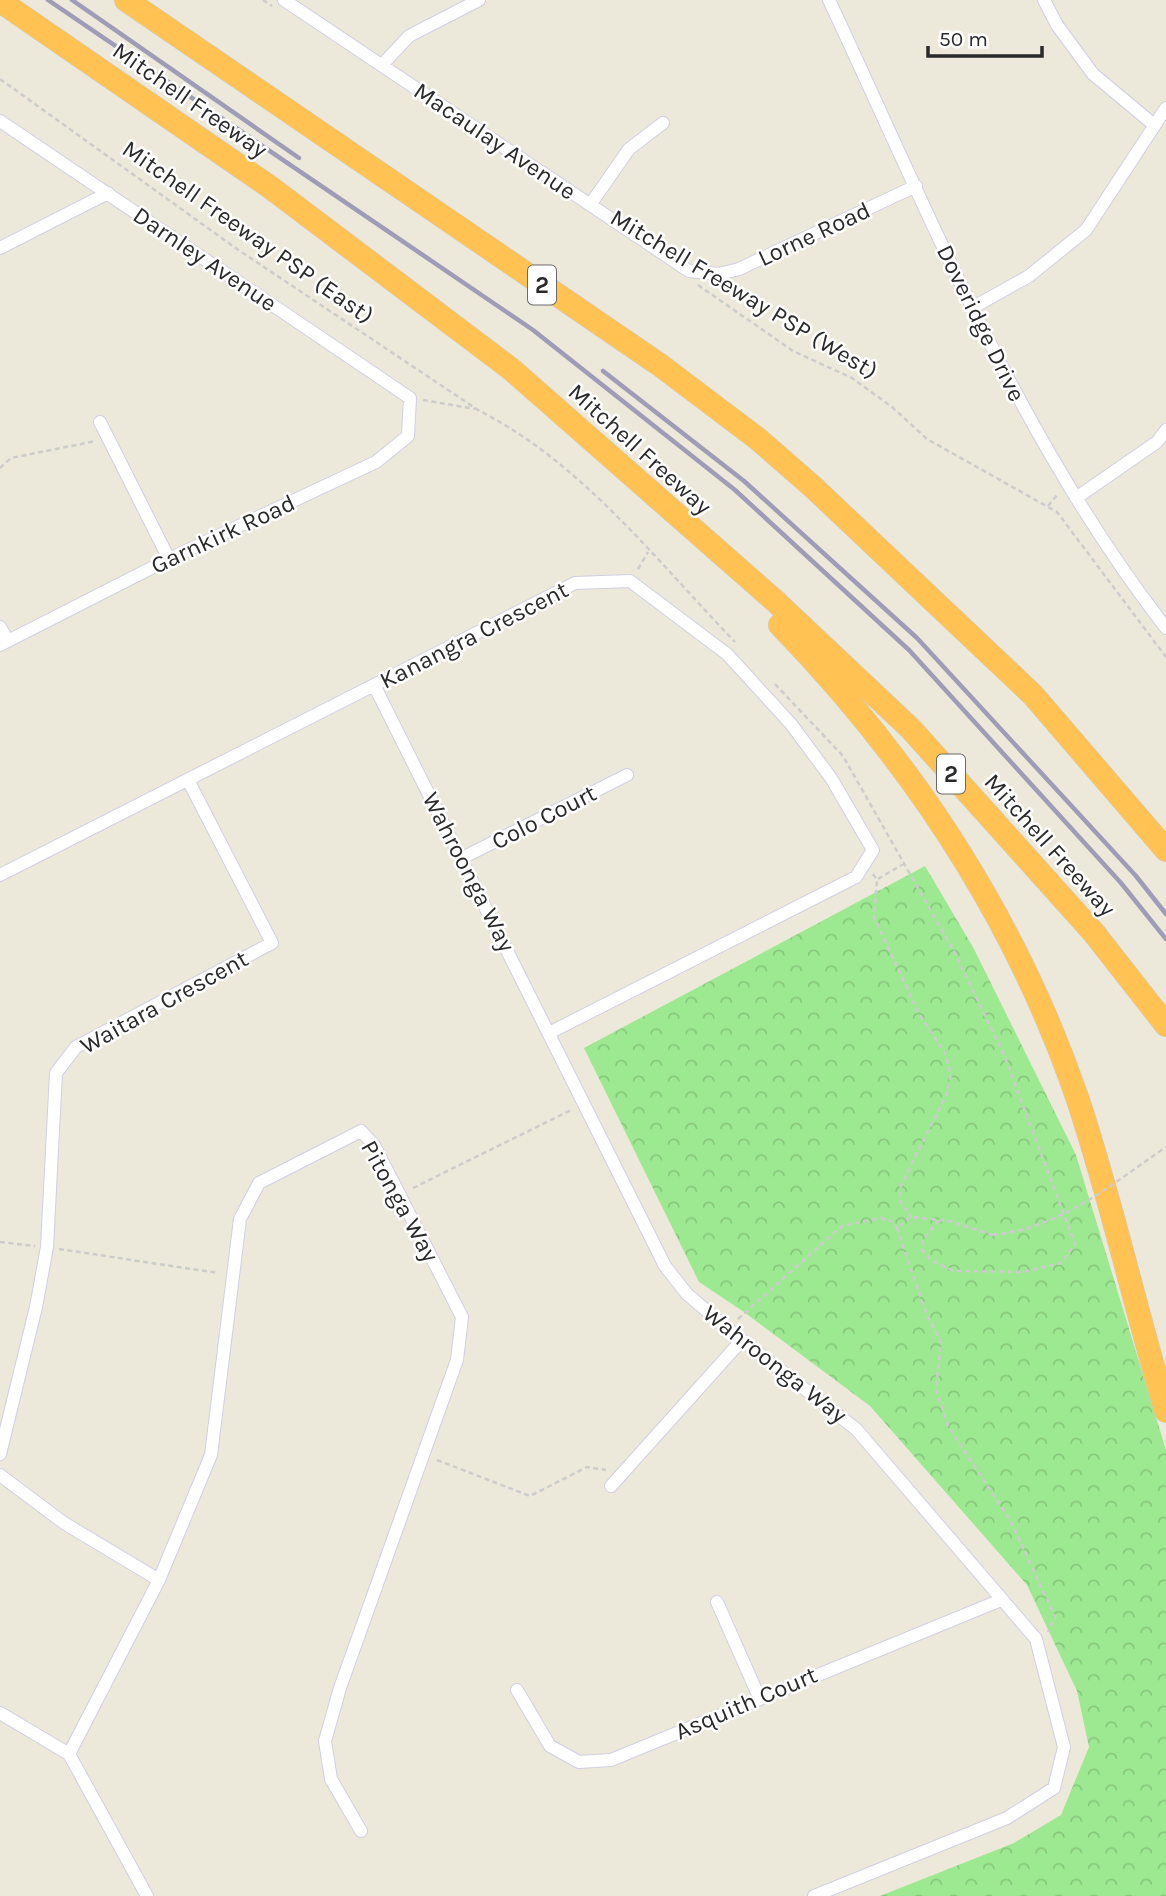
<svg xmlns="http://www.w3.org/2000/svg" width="1166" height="1896" font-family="Karla,sans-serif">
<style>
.forest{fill:url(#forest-crowns)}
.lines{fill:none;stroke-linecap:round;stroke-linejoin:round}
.street-casing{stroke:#d0cfe4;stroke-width:14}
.highway-casing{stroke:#ccc;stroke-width:24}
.path{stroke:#ccc;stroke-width:2.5;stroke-dasharray:5 3.5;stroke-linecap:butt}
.street{stroke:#fff;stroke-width:12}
.highway{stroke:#ffc253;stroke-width:23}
.rail{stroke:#9e9cb6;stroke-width:4.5}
.path-bridge{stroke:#ccc;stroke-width:2.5;stroke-dasharray:5 3.5;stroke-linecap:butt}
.labels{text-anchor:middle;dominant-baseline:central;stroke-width:5;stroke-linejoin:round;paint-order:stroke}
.shield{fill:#fff;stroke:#6a6a6a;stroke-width:2}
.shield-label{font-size:23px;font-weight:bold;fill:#2a2a2a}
.street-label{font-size:24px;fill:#2a2a2a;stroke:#fff}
</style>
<defs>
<pattern id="forest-crowns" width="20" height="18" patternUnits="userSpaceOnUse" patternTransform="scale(1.75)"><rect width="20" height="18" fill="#9de991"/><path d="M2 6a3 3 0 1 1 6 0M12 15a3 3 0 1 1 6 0" fill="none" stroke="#87c87d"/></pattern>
</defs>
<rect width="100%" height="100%" fill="#ede9da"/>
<path class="forest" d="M 925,866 L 974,949 L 1076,1155 L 1166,1450 L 1166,1896 L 880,1896 L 1014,1843 L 1061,1815 L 1089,1747 L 1077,1691 L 1027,1585 L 870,1406 L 744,1312 L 699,1282 L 584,1048 Z"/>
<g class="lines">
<g class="street-casing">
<path id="street" d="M 284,0 L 689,271 L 719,274 L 739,269 L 916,186
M 829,0 C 930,215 1019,439 1166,628
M 1044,0 L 1057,25 L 1093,74 L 1153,124
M 382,65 L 409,36 L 479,0
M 0,121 L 410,398 L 408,436 L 376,462 L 169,559 L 0,645
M 590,205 L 629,149 L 663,123
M 0,248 L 108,193
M 972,308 L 1029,276 L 1086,230 L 1166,108
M 100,422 L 169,559
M 1076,498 L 1157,442 L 1166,430
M 0,627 L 8,641
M 374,685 L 665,1266 L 687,1294 L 728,1329 L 856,1429 L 1036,1639 L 1064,1747 L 1054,1788 L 1007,1818 L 814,1896
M 462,858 L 627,775
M 0,875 L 575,583 L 630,581 L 727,654 L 791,724 L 831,778 L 873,850 L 856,877 L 551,1032
M 0,1454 L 36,1307 L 47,1247 L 56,1073 L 76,1047 L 272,943 L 188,780
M 0,1475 L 64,1523 L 159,1580
M 611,1486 L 742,1340
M 717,1602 L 759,1697
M 517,1690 L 550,1746 L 579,1762 L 611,1760 L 1001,1600
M 0,1713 L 69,1754 L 147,1896
M 69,1754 L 159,1580 L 211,1455 L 240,1219 L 259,1183 L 361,1131 L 374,1145 L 462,1317 L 457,1360 L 340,1688 L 325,1741 L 331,1779 L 361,1831"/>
</g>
<g class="highway-casing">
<path id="highway" d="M 126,0 L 660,365 L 758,439 L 813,487 L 1033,695 L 1166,850
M 0,1 L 270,187 L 511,369 L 774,600 L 911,729 L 1094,933 L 1166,1025
M 780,625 C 913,762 1016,919 1078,1100 C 1112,1202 1135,1308 1166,1411"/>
</g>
<path class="path" d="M 263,0 L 272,6
M 0,79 L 237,249 L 478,410 C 582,463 655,559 735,642
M 698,285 L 793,351 L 852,378 L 892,407 L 927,439 L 1057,512 L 1166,657
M 423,400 L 475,409
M 0,468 L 11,458 L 96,441
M 1048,506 L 1058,494
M 638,569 L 648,552
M 775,684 L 843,756 L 956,955 L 1004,1055 L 1075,1244 L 1061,1263 L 1024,1272 L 954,1271 L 932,1261 L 922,1250 L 923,1240 L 939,1220
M 873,874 L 877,880 L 874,917 L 918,1012 L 945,1053 L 951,1074 L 947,1094 L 901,1185 L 900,1201 L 911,1217
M 878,879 L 905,863
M 413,1188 L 573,1109
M 993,1235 L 949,1221 L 911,1217 L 897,1228 L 926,1313 L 941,1342 L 936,1389 L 948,1426 L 1010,1520 L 1055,1617 L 1048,1632
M 0,1242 L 35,1246
M 59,1249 L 218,1273
M 738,1319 L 842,1226 L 881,1218 L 891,1221 L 897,1228
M 437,1460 L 530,1496 L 587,1467 L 606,1470"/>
<use href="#street" class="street"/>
<use href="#highway" class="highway"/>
<path class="rail" d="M 48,0 L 533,330 L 735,490 L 909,650 L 1121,883 L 1166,939
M 72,0 L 299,158
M 603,371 L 744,481 L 917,638 L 1136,876 L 1166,914"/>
<path class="path-bridge" d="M 993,1235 C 1063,1227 1109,1186 1166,1147"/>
</g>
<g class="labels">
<g class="shield">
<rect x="528" y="265.5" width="28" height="39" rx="5"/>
<rect x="937" y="754.5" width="28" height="39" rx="5"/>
</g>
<g class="shield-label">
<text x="542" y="285">2</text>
<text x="951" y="774">2</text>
</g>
<g class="street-label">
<text transform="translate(190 100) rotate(35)">Mitchell Freeway</text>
<text transform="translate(495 141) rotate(34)">Macaulay Avenue</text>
<text transform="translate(248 232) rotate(35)">Mitchell Freeway PSP (East)</text>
<text transform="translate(814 234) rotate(-25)">Lorne Road</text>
<text transform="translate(205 259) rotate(34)">Darnley Avenue</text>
<text transform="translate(744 294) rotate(31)">Mitchell Freeway PSP (West)</text>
<text transform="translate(981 323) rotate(64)">Doveridge Drive</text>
<text transform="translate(640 449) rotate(42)">Mitchell Freeway</text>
<text transform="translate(223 534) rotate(-25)">Garnkirk Road</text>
<text transform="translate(474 635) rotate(-27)">Kanangra Crescent</text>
<text transform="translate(544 817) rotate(-27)">Colo Court</text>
<text transform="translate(1050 845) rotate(48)">Mitchell Freeway</text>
<text transform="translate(469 872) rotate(63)">Wahroonga Way</text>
<text transform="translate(164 1002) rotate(-29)">Waitara Crescent</text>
<text transform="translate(400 1201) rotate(61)">Pitonga Way</text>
<text transform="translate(775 1364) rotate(38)">Wahroonga Way</text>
<text transform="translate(746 1703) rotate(-23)">Asquith Court</text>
</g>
</g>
<path d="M928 46v10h114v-10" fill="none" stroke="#2a2a2a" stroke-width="3.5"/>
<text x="939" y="46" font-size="21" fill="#2a2a2a" stroke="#ffffff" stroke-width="5" paint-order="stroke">50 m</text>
</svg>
